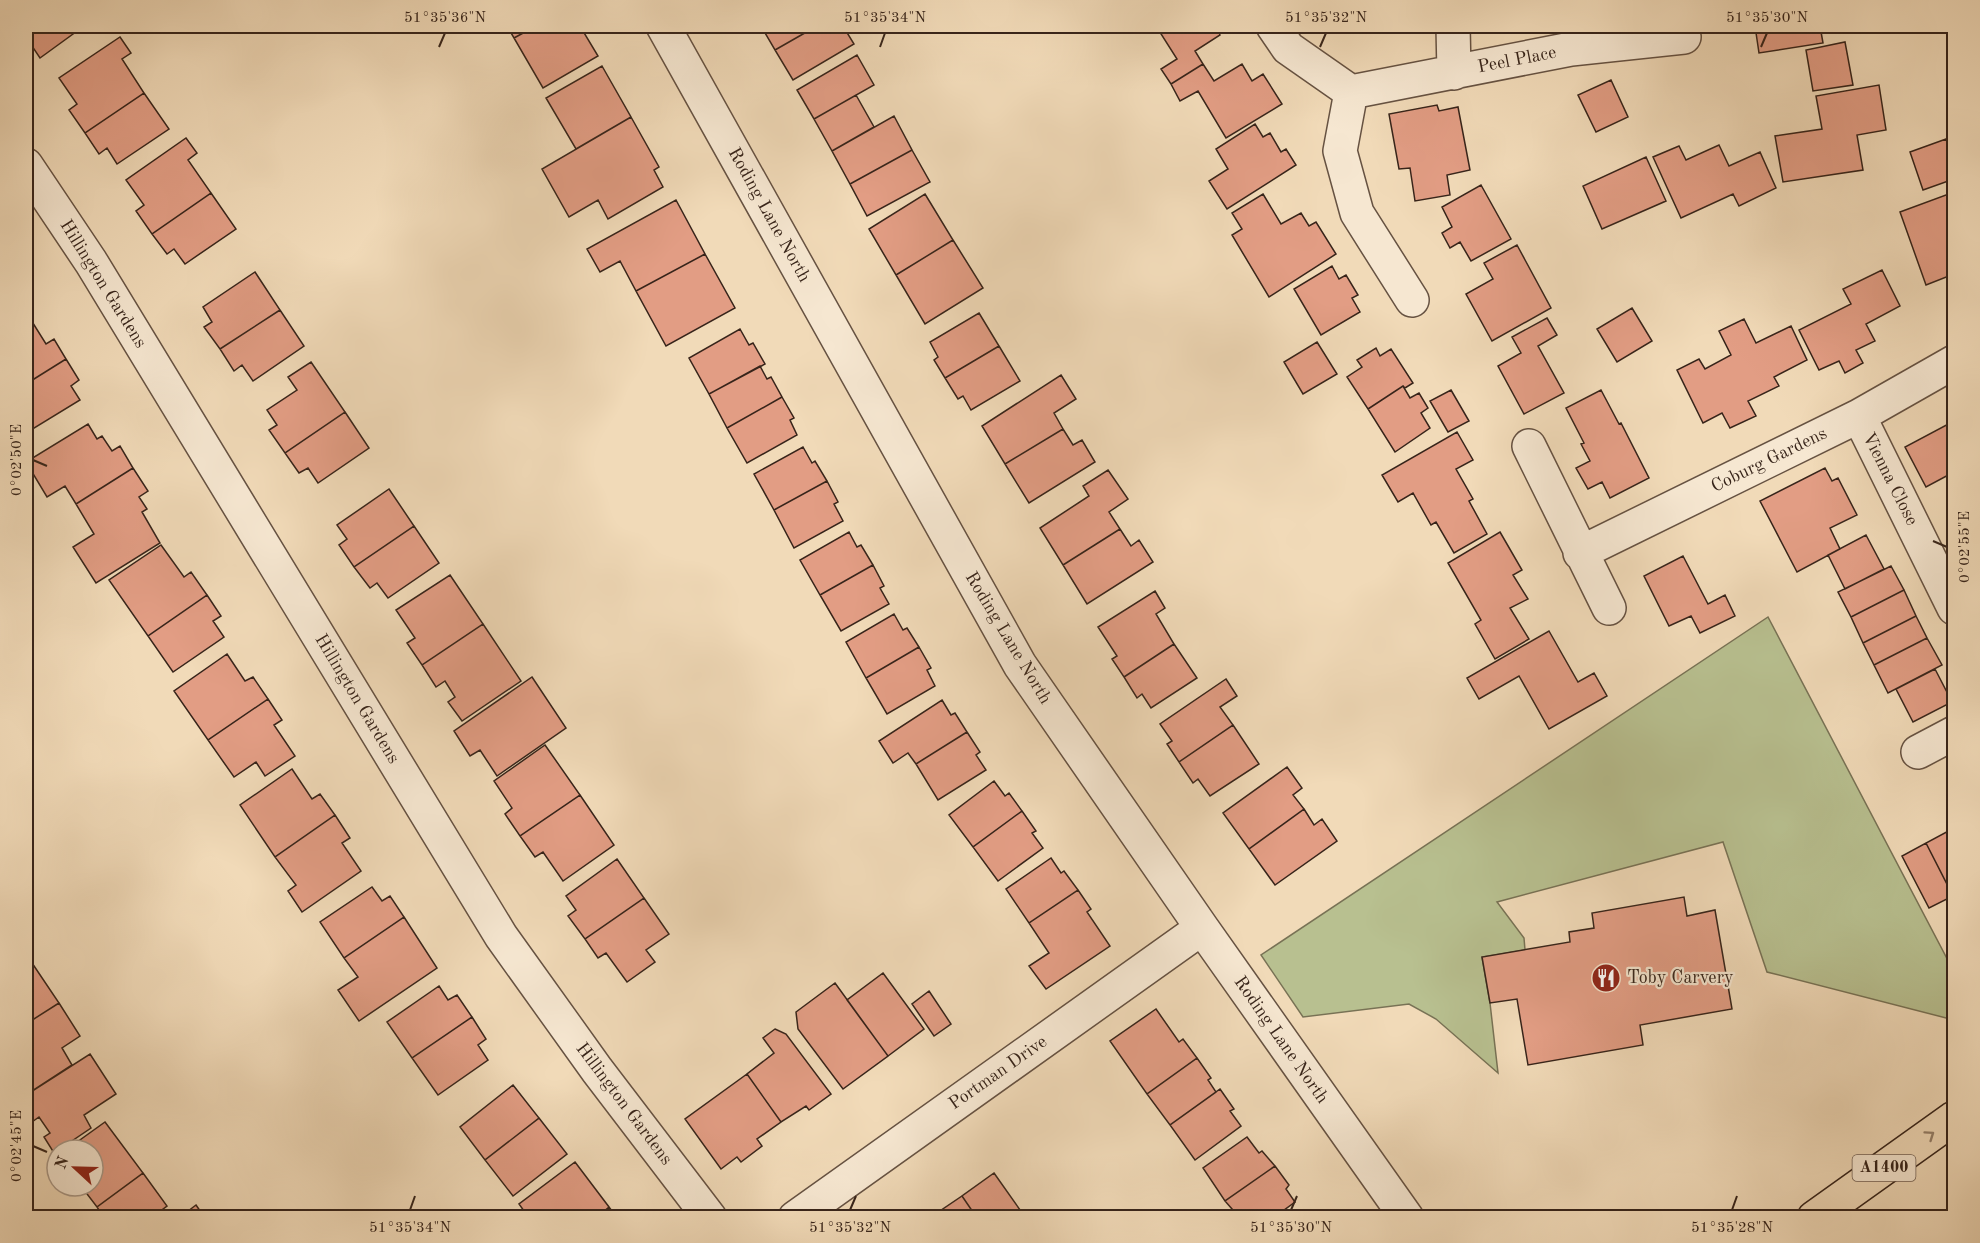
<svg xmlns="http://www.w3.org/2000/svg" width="1980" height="1243" font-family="'Old Standard TT',serif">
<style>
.green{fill:#b8c090;stroke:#787255;stroke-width:1.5}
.building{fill:#e29d84;stroke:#37241a;stroke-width:1.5}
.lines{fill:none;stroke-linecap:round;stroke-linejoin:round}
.minor-casing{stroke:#665242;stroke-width:36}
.highway-casing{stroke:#37241a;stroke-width:36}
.minor{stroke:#f6e7d1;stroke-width:33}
.highway{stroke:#f1dab8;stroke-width:33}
.oneway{stroke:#947f69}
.ticks{fill:none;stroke:#37241a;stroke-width:2}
.labels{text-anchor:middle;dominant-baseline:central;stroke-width:4.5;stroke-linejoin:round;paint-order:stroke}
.shield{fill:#f6e7d1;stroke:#705e51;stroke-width:1.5}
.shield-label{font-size:16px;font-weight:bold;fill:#37241a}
.street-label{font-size:18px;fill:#37241a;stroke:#f6e7d1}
.poi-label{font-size:18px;fill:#37241a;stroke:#f6e7d1;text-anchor:start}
.neatline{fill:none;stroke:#37241a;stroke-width:2}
.ticks-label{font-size:15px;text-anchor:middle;fill:#37241a}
</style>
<rect width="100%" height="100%" fill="#f1dab8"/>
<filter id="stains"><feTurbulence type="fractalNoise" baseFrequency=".00333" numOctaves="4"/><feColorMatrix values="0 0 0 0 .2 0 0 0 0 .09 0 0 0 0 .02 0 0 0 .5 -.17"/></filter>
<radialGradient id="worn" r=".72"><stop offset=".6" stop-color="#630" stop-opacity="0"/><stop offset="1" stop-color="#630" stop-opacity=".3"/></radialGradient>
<path class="green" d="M 1768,617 L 1954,972 L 1954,1020 L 1767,972 L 1723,842 L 1497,902 L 1524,938 L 1525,950 L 1482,957 L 1490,1003 L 1498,1073 L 1436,1019 L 1409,1004 L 1303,1017 L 1261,955 Z"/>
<path class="building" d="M 26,26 L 84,26 L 40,58 L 30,43 L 26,46 Z
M 507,26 L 536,26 L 514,38 Z
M 536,26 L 580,26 L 598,56 L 543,88 L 514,38 Z
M 761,26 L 817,26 L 775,50 Z
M 817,26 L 843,26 L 854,44 L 793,80 L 775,50 Z
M 1156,26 L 1215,26 L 1220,35 L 1195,51 L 1203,64 L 1171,84 L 1161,69 L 1177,59 Z
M 1320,26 L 1357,26 L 1357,29 L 1320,28 Z
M 1755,26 L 1820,26 L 1823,43 L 1759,53 Z
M 1945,26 L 1954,26 L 1954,51 Z
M 120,37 L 131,53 L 122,59 L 144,93 L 85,133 L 69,110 L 77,104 L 59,78 Z
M 1845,42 L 1853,85 L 1813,91 L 1806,50 Z
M 857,55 L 874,85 L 814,119 L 797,90 Z
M 1203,64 L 1214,81 L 1242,64 L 1252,81 L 1263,74 L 1282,104 L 1226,138 L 1198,91 L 1180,101 L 1171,84 Z
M 602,66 L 631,117 L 576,149 L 546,98 Z
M 1611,80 L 1628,117 L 1596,132 L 1578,95 Z
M 1879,85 L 1886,130 L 1857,135 L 1863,170 L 1783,182 L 1775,136 L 1822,129 L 1816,96 Z
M 144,93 L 169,129 L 117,164 L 107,148 L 99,154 L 85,133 Z
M 856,95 L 874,127 L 832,151 L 814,119 Z
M 1437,105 L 1439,111 L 1458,107 L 1470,170 L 1447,175 L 1450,195 L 1415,201 L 1410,168 L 1399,169 L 1389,114 Z
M 894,116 L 912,150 L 850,184 L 832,151 Z
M 631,117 L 659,167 L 654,170 L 663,187 L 608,219 L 598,200 L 569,217 L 542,169 Z
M 1255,124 L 1263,137 L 1270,133 L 1281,152 L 1286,149 L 1296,165 L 1227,209 L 1209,181 L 1228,169 L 1216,149 Z
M 186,138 L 197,153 L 188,160 L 211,193 L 152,234 L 136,211 L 144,205 L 126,180 Z
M 1946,139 L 1954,163 L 1954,179 L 1923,190 L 1910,152 Z
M 1719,145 L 1729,166 L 1760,152 L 1776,188 L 1739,206 L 1733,194 L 1681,218 L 1653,157 L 1679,146 L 1686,160 Z
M 912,150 L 930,182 L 867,216 L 850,184 Z
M 1646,157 L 1666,201 L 1602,229 L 1583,186 Z
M 1481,185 L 1511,239 L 1471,261 L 1460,242 L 1450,248 L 1442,233 L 1452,227 L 1442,207 Z
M 1954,192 L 1954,274 L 1926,285 L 1900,212 Z
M 211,193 L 236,229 L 185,264 L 174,249 L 167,254 L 152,234 Z
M 925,194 L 953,240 L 896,275 L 869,229 Z
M 1263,194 L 1281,224 L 1301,213 L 1309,226 L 1316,222 L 1336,254 L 1269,297 L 1232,235 L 1242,229 L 1232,213 Z
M 676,200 L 705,254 L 636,291 L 620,261 L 600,272 L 587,249 Z
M 953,240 L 983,288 L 925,324 L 896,275 Z
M 1517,245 L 1551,308 L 1492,341 L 1466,294 L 1493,279 L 1484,263 Z
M 705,254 L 735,308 L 666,346 L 636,291 Z
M 1332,266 L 1339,279 L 1346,275 L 1358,295 L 1352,298 L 1360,312 L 1321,335 L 1294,289 Z
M 1882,270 L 1900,306 L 1866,324 L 1875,341 L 1856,350 L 1863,363 L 1845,373 L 1839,361 L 1819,370 L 1799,330 L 1851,304 L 1843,289 Z
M 255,272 L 280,310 L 220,349 L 204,327 L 212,322 L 203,307 Z
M 1632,308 L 1652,341 L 1617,362 L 1597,329 Z
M 280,310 L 304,346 L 253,381 L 242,365 L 234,371 L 220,349 Z
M 26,312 L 46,344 L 54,339 L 66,359 L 26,384 Z
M 979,313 L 999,346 L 945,378 L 934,360 L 938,357 L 930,342 Z
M 1547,318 L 1557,335 L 1538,346 L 1564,393 L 1524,414 L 1498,366 L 1521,353 L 1512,337 Z
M 1744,319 L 1756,343 L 1791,326 L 1807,360 L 1774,377 L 1779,386 L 1748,401 L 1756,416 L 1730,428 L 1722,413 L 1703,423 L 1677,370 L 1699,359 L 1705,369 L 1731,355 L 1719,331 Z
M 740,329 L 749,345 L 753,343 L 765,364 L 709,394 L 689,358 Z
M 1317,342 L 1337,374 L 1303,394 L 1284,362 Z
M 999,346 L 1020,381 L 971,410 L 963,396 L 958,399 L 945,378 Z
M 1376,348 L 1380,356 L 1391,349 L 1413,383 L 1405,388 L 1403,386 L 1368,409 L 1347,377 L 1362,367 L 1357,360 Z
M 66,359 L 79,380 L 71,386 L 80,400 L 31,430 L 26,420 L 26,384 Z
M 311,362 L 345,412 L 285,453 L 269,430 L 277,425 L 267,410 L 297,390 L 288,377 Z
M 760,366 L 767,379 L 771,377 L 782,397 L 727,428 L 709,394 Z
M 1061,375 L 1076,399 L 1054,413 L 1063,429 L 1005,464 L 982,426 Z
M 1403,386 L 1410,398 L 1419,393 L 1428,408 L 1421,413 L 1430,428 L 1395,452 L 1368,409 Z
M 1451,390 L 1469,421 L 1448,432 L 1430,401 Z
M 1601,390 L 1619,424 L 1621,423 L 1649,478 L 1610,498 L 1602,482 L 1588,489 L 1576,468 L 1590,461 L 1581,444 L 1584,443 L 1566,408 Z
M 782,397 L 794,418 L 790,420 L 797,435 L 747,463 L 727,428 Z
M 345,412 L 369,448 L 318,483 L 308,468 L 299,473 L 285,453 Z
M 1954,421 L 1954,472 L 1926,487 L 1905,447 Z
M 88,424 L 97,439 L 102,436 L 112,451 L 120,446 L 133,468 L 76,504 L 65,486 L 47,497 L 26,462 Z
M 1063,429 L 1073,445 L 1082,440 L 1095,462 L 1029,503 L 1005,464 Z
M 1457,432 L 1473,460 L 1456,469 L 1473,499 L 1469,501 L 1487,534 L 1454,553 L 1436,522 L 1431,525 L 1413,493 L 1398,502 L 1382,475 Z
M 803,447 L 812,463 L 815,461 L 827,481 L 774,510 L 754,474 Z
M 133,468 L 148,491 L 139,497 L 147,509 L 142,512 L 160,543 L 96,583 L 73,547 L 94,534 L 76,504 Z
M 1825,468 L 1832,481 L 1838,478 L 1857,515 L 1830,528 L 1840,549 L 1797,572 L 1760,501 Z
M 1108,470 L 1128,499 L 1109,512 L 1120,529 L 1063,565 L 1040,528 L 1089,496 L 1083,486 Z
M 827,481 L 838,502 L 834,504 L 843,521 L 794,548 L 774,510 Z
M 389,489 L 414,526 L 354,567 L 339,545 L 347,539 L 337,525 Z
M 414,526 L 439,563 L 388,598 L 377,583 L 370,588 L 354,567 Z
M 1120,529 L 1131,546 L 1139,540 L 1153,562 L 1087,604 L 1063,565 Z
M 849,532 L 857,547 L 861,545 L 873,565 L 820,595 L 800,560 Z
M 1500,532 L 1522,570 L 1513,575 L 1528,599 L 1510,608 L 1529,639 L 1495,659 L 1475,624 L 1481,620 L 1448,563 Z
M 1866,535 L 1884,569 L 1845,589 L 1828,555 Z
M 161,545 L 184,577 L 191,572 L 207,595 L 148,636 L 109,580 Z
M 1683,556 L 1708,604 L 1725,595 L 1735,616 L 1700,633 L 1691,616 L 1669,626 L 1644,576 Z
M 873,565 L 884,586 L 880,588 L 889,604 L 841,631 L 820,595 Z
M 1891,566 L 1904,590 L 1851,617 L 1838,592 Z
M 450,575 L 483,624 L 422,665 L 407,643 L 415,638 L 396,610 Z
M 1904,590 L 1916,616 L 1863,643 L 1851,617 Z
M 1155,591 L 1165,608 L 1156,614 L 1174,644 L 1124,677 L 1112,659 L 1117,656 L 1098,627 Z
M 207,595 L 221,616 L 213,621 L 224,637 L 173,672 L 148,636 Z
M 894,614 L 903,630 L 907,628 L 919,647 L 866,678 L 846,642 Z
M 1916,616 L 1927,638 L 1874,665 L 1863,643 Z
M 483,624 L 521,681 L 462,721 L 448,702 L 455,697 L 445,681 L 436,687 L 422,665 Z
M 1549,631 L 1578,682 L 1594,673 L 1607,696 L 1549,729 L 1519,676 L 1479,699 L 1467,678 Z
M 1927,638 L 1942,665 L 1888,693 L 1874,665 Z
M 1174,644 L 1197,678 L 1151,708 L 1142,694 L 1137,698 L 1124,677 Z
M 919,647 L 931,668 L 927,670 L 935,686 L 887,714 L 866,678 Z
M 227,654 L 245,681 L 253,677 L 268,699 L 208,740 L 174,691 Z
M 1935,669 L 1952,702 L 1913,722 L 1896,689 Z
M 532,677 L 566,728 L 497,776 L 480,750 L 470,756 L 454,731 Z
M 1226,679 L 1237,696 L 1220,707 L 1233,725 L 1179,762 L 1167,744 L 1172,741 L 1160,724 Z
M 268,699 L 282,720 L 274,725 L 295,756 L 265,776 L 256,762 L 234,777 L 208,740 Z
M 942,700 L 951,715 L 955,713 L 967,732 L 916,764 L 908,753 L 893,763 L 879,741 Z
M 1233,725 L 1259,764 L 1210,796 L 1198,779 L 1193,783 L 1179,762 Z
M 967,732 L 980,752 L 976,755 L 986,770 L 938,800 L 916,764 Z
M 545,745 L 580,795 L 520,836 L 505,814 L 512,808 L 494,781 Z
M 1287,767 L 1302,788 L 1293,795 L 1304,809 L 1249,849 L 1223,813 Z
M 292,769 L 312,799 L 320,794 L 335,815 L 275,857 L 240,805 Z
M 994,781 L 1005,796 L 1009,793 L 1022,811 L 973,847 L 949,815 Z
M 580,795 L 614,845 L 563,881 L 543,852 L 535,857 L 520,836 Z
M 1304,809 L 1314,825 L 1322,819 L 1337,841 L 1275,885 L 1249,849 Z
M 1022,811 L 1036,831 L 1032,833 L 1043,848 L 998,881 L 973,847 Z
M 335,815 L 350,838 L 342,843 L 361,871 L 302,912 L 288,891 L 296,885 L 275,857 Z
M 1954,828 L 1954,895 L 1953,896 L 1926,843 Z
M 1926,843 L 1953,896 L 1929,908 L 1902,856 Z
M 1051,858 L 1061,873 L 1064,871 L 1078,890 L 1029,923 L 1006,889 Z
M 617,859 L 644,898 L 585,939 L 568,916 L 576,910 L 566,896 Z
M 372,887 L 382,901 L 390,896 L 404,917 L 344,958 L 320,922 Z
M 1078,890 L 1091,909 L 1087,912 L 1110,946 L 1046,989 L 1029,966 L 1049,953 L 1029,923 Z
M 1684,897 L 1687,916 L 1715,910 L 1732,1009 L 1640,1025 L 1643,1045 L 1528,1065 L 1517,999 L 1490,1003 L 1482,957 L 1570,942 L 1569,932 L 1594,928 L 1592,913 Z
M 644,898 L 669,934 L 646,950 L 655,962 L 627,982 L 606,953 L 598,958 L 585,939 Z
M 404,917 L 437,968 L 359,1021 L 338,990 L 358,977 L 344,958 Z
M 28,957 L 59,1003 L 26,1024 L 26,958 Z
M 883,973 L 924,1029 L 888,1056 L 847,1000 Z
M 835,983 L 888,1056 L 843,1089 L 798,1029 L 796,1012 Z
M 439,986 L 448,1000 L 457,995 L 472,1017 L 412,1058 L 387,1022 Z
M 929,991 L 951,1024 L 934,1036 L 912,1004 Z
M 59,1003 L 80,1036 L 62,1048 L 72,1065 L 26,1095 L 26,1024 Z
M 1156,1009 L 1179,1042 L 1183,1039 L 1197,1058 L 1147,1094 L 1110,1041 Z
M 472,1017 L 486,1039 L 478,1045 L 488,1060 L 438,1095 L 412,1058 Z
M 775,1029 L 786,1034 L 831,1094 L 809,1110 L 806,1106 L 781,1122 L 747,1074 L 774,1053 L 763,1038 Z
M 90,1054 L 116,1094 L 84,1115 L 91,1128 L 54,1153 L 44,1137 L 50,1133 L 39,1117 L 32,1122 L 26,1112 L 26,1095 Z
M 1197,1058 L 1211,1078 L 1208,1080 L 1216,1092 L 1170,1125 L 1147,1094 Z
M 747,1074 L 781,1122 L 757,1139 L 762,1146 L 741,1162 L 737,1157 L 721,1169 L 685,1119 Z
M 513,1085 L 539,1118 L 485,1160 L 460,1127 Z
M 1220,1089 L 1234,1109 L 1230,1111 L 1241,1126 L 1195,1160 L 1170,1125 Z
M 539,1118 L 567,1154 L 513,1196 L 485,1160 Z
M 105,1122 L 143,1173 L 97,1207 L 81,1186 L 93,1186 L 93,1150 L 66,1150 Z
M 1247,1137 L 1259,1153 L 1262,1151 L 1275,1166 L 1225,1201 L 1203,1168 Z
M 575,1162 L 609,1207 L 596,1218 L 529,1218 L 519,1204 Z
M 1275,1166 L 1289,1185 L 1286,1189 L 1295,1202 L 1273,1218 L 1220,1218 L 1232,1209 L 1225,1201 Z
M 143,1173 L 167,1206 L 151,1218 L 104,1218 L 97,1207 Z
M 994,1173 L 1025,1217 L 1024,1218 L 977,1218 L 962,1196 Z
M 962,1196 L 977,1218 L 936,1218 L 934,1215 Z
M 196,1205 L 205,1218 L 179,1218 Z
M 609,1207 L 617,1218 L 596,1218 Z"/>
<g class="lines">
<g class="minor-casing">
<path id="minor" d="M 663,26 L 1020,665 L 1202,928 L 1407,1218
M 1273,26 L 1288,48 L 1351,92 L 1340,151 L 1357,213 L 1412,300
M 1453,26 L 1454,73
M 1351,92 L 1571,49 L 1684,37
M 26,165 L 91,262 L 501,936 L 597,1070 L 710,1218
M 1859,416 L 1954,608
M 1529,446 L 1609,608
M 1580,553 L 1859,416 L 1954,362
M 1918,752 L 1954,733
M 795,1218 L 1202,928"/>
</g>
<g class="highway-casing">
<path id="highway" d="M 1814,1218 L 1954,1118"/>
</g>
<use href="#minor" class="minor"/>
<use href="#highway" class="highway"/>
</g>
<defs><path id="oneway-chevron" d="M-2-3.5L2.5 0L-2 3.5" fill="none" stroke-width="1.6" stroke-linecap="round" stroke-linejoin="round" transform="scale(1.5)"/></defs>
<use class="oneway" href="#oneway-chevron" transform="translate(1930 1135) rotate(-35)"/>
<path class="ticks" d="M 439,47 L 445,33M 880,47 L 885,33M 1320,47 L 1326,33M 1761,47 L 1767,33M 33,460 L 47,466M 1933,541 L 1947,547M 33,1146 L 47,1152M 410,1210 L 415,1196M 850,1210 L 856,1196M 1291,1210 L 1297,1196M 1732,1210 L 1737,1196"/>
<defs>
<g id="restaurant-disc" transform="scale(1.5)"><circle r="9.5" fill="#8f2418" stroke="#f6e7d1"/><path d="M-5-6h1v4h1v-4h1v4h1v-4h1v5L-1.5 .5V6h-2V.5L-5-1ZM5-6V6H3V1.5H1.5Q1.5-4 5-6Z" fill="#fff"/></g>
</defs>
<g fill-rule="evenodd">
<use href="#restaurant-disc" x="1606" y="978"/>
</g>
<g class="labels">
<rect class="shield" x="1852.5" y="1155" width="63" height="26" rx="4.5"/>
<g class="shield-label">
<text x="1884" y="1168">A1400</text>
</g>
<g class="street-label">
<text transform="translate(1517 60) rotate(-11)">Peel Place</text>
<text transform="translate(769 215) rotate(61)">Roding Lane North</text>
<text transform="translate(103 284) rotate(58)">Hillington Gardens</text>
<text transform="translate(1769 460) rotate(-26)">Coburg Gardens</text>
<text transform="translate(1890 479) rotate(63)">Vienna Close</text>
<text transform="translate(1008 638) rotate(59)">Roding Lane North</text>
<text transform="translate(357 699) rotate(59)">Hillington Gardens</text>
<text transform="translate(1281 1040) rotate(55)">Roding Lane North</text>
<text transform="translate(998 1073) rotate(-35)">Portman Drive</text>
<text transform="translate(624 1104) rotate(53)">Hillington Gardens</text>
</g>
<g class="poi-label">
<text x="1627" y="978">Toby Carvery</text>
</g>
</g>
<rect width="1980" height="1243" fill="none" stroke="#f1dab8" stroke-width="66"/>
<g transform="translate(75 1168) rotate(292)"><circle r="28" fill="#f6e7d1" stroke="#aa9988" stroke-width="1.5"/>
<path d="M0-4.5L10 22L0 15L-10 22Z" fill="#8f2418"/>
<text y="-9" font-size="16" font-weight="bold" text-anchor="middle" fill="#37241a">N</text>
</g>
<rect x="33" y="33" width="1914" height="1177" class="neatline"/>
<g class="ticks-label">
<text x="445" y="22">51°35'36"N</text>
<text x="885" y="22">51°35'34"N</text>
<text x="1326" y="22">51°35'32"N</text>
<text x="1767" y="22">51°35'30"N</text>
<text transform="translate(16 460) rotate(-90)" y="5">0°02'50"E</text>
<text transform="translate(1964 547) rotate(-90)" y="5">0°02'55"E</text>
<text transform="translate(16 1146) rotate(-90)" y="5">0°02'45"E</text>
<text x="410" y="1232">51°35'34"N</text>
<text x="850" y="1232">51°35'32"N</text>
<text x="1291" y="1232">51°35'30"N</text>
<text x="1732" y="1232">51°35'28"N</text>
</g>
<rect width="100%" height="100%" filter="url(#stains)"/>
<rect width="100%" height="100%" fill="url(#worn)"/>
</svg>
